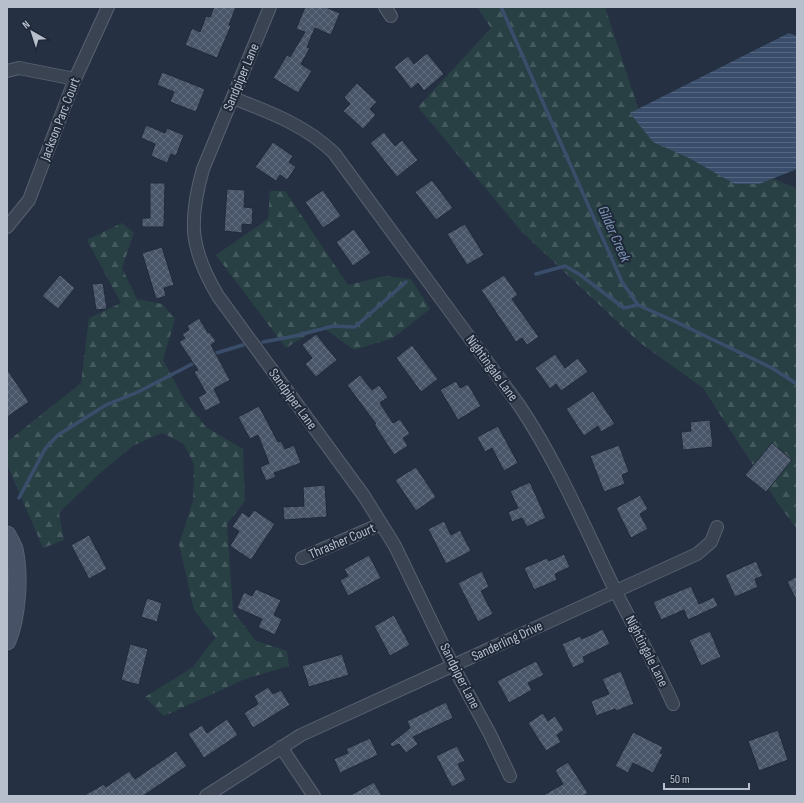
<svg xmlns="http://www.w3.org/2000/svg" width="804" height="803" font-family="'Sofia Sans Condensed',sans-serif">
<style>
.forest{fill:url(#forest-firs)}
.water{fill:url(#water-rules)}
.lines{fill:none;stroke-linecap:round;stroke-linejoin:round}
.stream{stroke:#3a4e6c;stroke-width:3.5}
.building{fill:url(#building-cross-hatch);stroke:#212a3a}
.street-casing{stroke:#586170;stroke-width:14}
.secondary-casing{stroke:#586170;stroke-width:19}
.street{stroke:#3a4352;stroke-width:12}
.secondary{stroke:#485266;stroke-width:17}
.labels{text-anchor:middle;dominant-baseline:central;stroke-width:4;stroke-linejoin:round;paint-order:stroke}
.street-label{font-size:14px;fill:#b7bfcc;stroke:#1f2838}
.water-label{font-size:15px;font-style:italic;fill:#7d94b4;stroke:#1f2838}
</style>
<defs>
<pattern id="forest-firs" width="22" height="20" patternUnits="userSpaceOnUse"><rect width="22" height="20" fill="#284044"/><path d="M5 1l3.5 6h-7zM16 11l3.5 6h-7z" fill="#455a5e"/></pattern>
<pattern id="water-rules" width="6" height="5" patternUnits="userSpaceOnUse"><rect width="6" height="5" fill="#3a4e6c"/><path d="M0 2.5h6" fill="none" stroke="#546680"/></pattern>
<pattern id="building-cross-hatch" width="8" height="8" patternUnits="userSpaceOnUse"><rect width="8" height="8" fill="#495569"/><path d="M0 0l8 8M0 8l8-8" fill="none" stroke="#616c7d"/></pattern>
</defs>
<rect width="100%" height="100%" fill="#253143"/>
<path class="forest" d="M 477,7 L 605,7 L 645,129 L 794,187 L 797,190 L 797,529 L 779,505 L 703,388 L 639,342 L 522,232 L 418,107 L 491,28 Z
M 270,191 L 285,191 L 348,285 L 384,276 L 411,279 L 430,309 L 393,338 L 354,350 L 321,326 L 286,348 L 216,255 L 268,219 Z
M 122,223 L 134,233 L 122,268 L 137,299 L 162,304 L 175,319 L 163,360 L 185,401 L 206,427 L 243,449 L 245,501 L 227,524 L 233,611 L 256,641 L 287,651 L 289,666 L 245,679 L 164,716 L 145,697 L 193,667 L 210,644 L 216,638 L 194,610 L 179,544 L 193,501 L 194,464 L 183,443 L 162,433 L 134,445 L 98,475 L 59,513 L 64,540 L 43,548 L 7,464 L 7,442 L 81,383 L 89,318 L 121,303 L 87,240 Z"/>
<path class="water" d="M 789,33 L 797,36 L 797,169 L 759,184 L 735,184 L 689,158 L 653,142 L 630,113 Z"/>
<g class="lines">
<path class="stream" d="M 501,7 L 622,282 L 638,305 L 674,321 L 772,368 L 797,384
M 536,274 L 565,266 L 579,274 L 624,308 L 638,305
M 263,342 L 295,336 L 333,326 L 355,327 L 406,282
M 213,354 L 243,345
M 19,498 L 45,449 L 58,435 L 106,405 L 138,392 L 196,362"/>
</g>
<path class="building" d="M 214,7 L 236,7 L 229,25 L 231,26 L 217,58 L 185,45 L 192,28 L 200,32 L 206,16 L 210,17 Z
M 305,7 L 325,7 L 340,13 L 331,35 L 315,28 L 307,47 L 310,48 L 301,64 L 312,71 L 298,93 L 273,78 L 287,55 L 290,57 L 305,32 L 296,29 Z
M 427,53 L 444,74 L 424,91 L 418,83 L 411,89 L 394,67 L 408,56 L 414,64 Z
M 162,72 L 205,89 L 196,112 L 170,102 L 174,92 L 157,85 Z
M 357,83 L 377,102 L 370,109 L 376,115 L 363,129 L 343,111 L 350,104 L 344,97 Z
M 146,125 L 165,133 L 167,128 L 184,135 L 176,156 L 171,154 L 167,163 L 151,156 L 155,144 L 141,138 Z
M 384,132 L 395,146 L 402,140 L 418,160 L 397,177 L 370,143 Z
M 273,142 L 293,156 L 289,162 L 296,167 L 287,180 L 280,175 L 276,181 L 255,167 Z
M 432,180 L 453,208 L 436,220 L 415,192 Z
M 150,183 L 165,183 L 164,227 L 142,227 L 142,218 L 150,218 Z
M 227,189 L 245,190 L 244,207 L 253,208 L 252,225 L 242,224 L 242,233 L 224,231 Z
M 323,190 L 341,216 L 323,228 L 305,202 Z
M 465,224 L 484,255 L 467,265 L 447,234 Z
M 354,229 L 371,253 L 353,266 L 336,242 Z
M 162,247 L 174,285 L 164,288 L 166,296 L 156,299 L 142,253 Z
M 60,275 L 75,288 L 58,309 L 42,296 Z
M 504,275 L 518,295 L 512,299 L 539,337 L 527,345 L 522,338 L 516,342 L 481,290 Z
M 103,283 L 107,309 L 96,310 L 92,284 Z
M 199,318 L 208,333 L 209,332 L 216,341 L 211,345 L 230,380 L 214,389 L 221,403 L 205,411 L 198,397 L 206,393 L 194,372 L 198,370 L 179,342 L 185,338 L 182,334 L 189,330 L 187,326 Z
M 316,334 L 337,360 L 316,377 L 305,364 L 312,358 L 302,345 Z
M 412,345 L 438,379 L 421,392 L 396,358 Z
M 555,354 L 565,368 L 578,358 L 588,372 L 561,391 L 556,384 L 550,389 L 535,368 Z
M 7,369 L 29,402 L 7,417 Z
M 360,375 L 372,390 L 379,385 L 388,397 L 380,403 L 393,423 L 400,419 L 410,434 L 403,438 L 408,446 L 394,455 L 374,424 L 376,424 L 347,385 Z
M 456,381 L 460,388 L 468,384 L 481,406 L 458,420 L 440,390 Z
M 593,391 L 615,424 L 601,432 L 598,426 L 584,436 L 566,409 Z
M 259,406 L 278,442 L 281,441 L 285,449 L 294,445 L 301,463 L 274,473 L 276,477 L 266,481 L 260,467 L 269,463 L 258,435 L 250,439 L 238,417 Z
M 710,420 L 713,447 L 683,450 L 681,432 L 691,431 L 690,422 Z
M 498,426 L 518,463 L 504,471 L 492,448 L 485,452 L 477,437 Z
M 772,443 L 792,460 L 766,492 L 745,475 Z
M 619,445 L 629,472 L 622,475 L 625,484 L 604,492 L 590,456 Z
M 416,467 L 436,497 L 416,511 L 395,480 Z
M 530,482 L 546,518 L 527,527 L 522,518 L 512,522 L 508,512 L 518,508 L 510,491 Z
M 325,485 L 327,517 L 284,520 L 283,507 L 304,506 L 303,487 Z
M 640,495 L 648,509 L 640,514 L 648,529 L 631,538 L 616,508 Z
M 254,510 L 275,524 L 251,560 L 230,546 L 239,531 L 232,527 L 242,512 L 249,517 Z
M 444,521 L 451,535 L 460,530 L 471,551 L 446,564 L 428,529 Z
M 89,535 L 107,569 L 89,579 L 71,545 Z
M 564,554 L 570,567 L 555,574 L 557,580 L 534,590 L 524,568 L 547,558 L 549,561 Z
M 369,555 L 381,578 L 348,596 L 340,580 L 348,576 L 344,569 Z
M 756,561 L 763,576 L 755,579 L 758,587 L 735,597 L 725,575 Z
M 482,571 L 489,587 L 481,591 L 493,614 L 478,622 L 458,583 Z
M 797,576 L 797,601 L 787,582 Z
M 691,586 L 699,604 L 714,597 L 718,606 L 688,620 L 684,610 L 661,620 L 653,602 Z
M 256,589 L 281,600 L 274,615 L 282,619 L 275,635 L 258,627 L 262,619 L 237,608 L 244,592 L 252,596 Z
M 147,598 L 162,603 L 157,622 L 141,617 Z
M 394,615 L 410,645 L 390,656 L 374,626 Z
M 603,629 L 610,644 L 583,657 L 585,662 L 573,668 L 562,644 L 580,636 L 582,639 Z
M 710,631 L 721,657 L 701,666 L 689,640 Z
M 130,644 L 148,649 L 139,685 L 121,680 Z
M 342,654 L 349,675 L 309,687 L 302,666 Z
M 536,661 L 544,675 L 528,683 L 532,690 L 509,703 L 497,681 Z
M 621,671 L 634,704 L 616,711 L 615,709 L 596,716 L 591,701 L 609,694 L 602,679 Z
M 268,687 L 273,694 L 281,690 L 290,705 L 253,728 L 244,713 L 258,704 L 254,696 Z
M 446,702 L 453,718 L 413,737 L 418,744 L 406,753 L 399,744 L 392,747 L 390,744 L 410,728 L 407,721 Z
M 543,713 L 548,721 L 555,716 L 564,730 L 557,735 L 561,742 L 546,751 L 528,723 Z
M 227,719 L 238,735 L 204,758 L 188,734 L 202,725 L 207,733 Z
M 778,730 L 788,760 L 759,771 L 748,741 Z
M 633,732 L 663,747 L 660,753 L 663,754 L 653,773 L 633,763 L 628,773 L 615,766 Z
M 370,738 L 378,755 L 340,773 L 334,759 L 348,753 L 346,749 Z
M 457,746 L 465,761 L 458,764 L 466,780 L 452,787 L 436,756 Z
M 176,751 L 187,766 L 143,796 L 83,796 L 104,784 L 106,787 L 129,771 L 135,779 Z
M 568,762 L 588,793 L 583,796 L 542,796 L 563,784 L 555,770 Z
M 374,782 L 382,796 L 349,796 Z"/>
<g class="lines">
<g class="street-casing">
<path id="street" d="M 270,7 L 203,169 C 188,222 190,249 218,296 L 364,496 L 395,546 L 453,666 L 490,734 L 510,776
M 385,7 L 391,16
M 7,71 L 19,68 L 75,79
M 233,98 C 269,112 305,125 334,153 L 519,405 C 558,463 585,528 615,590 C 634,628 656,665 673,704
M 7,227 L 29,200 L 75,79 L 108,7
M 302,558 L 381,524
M 281,747 L 314,796
M 206,796 L 301,735 L 697,554 L 711,542 L 717,527"/>
</g>
<g class="secondary-casing">
<path id="secondary" d="M 7,535 C 9,539 12,544 14,549 C 20,576 17,616 7,641"/>
</g>
<use href="#street" class="street"/>
<use href="#secondary" class="secondary"/>
</g>
<g class="labels">
<g class="street-label">
<text transform="translate(241 77) rotate(-67)">Sandpiper Lane</text>
<text transform="translate(60 119) rotate(-69)">Jackson Parc Court</text>
<text transform="translate(492 368) rotate(54)">Nightingale Lane</text>
<text transform="translate(293 399) rotate(54)">Sandpiper Lane</text>
<text transform="translate(342 541) rotate(-23)">Thrasher Court</text>
<text transform="translate(507 641) rotate(-25)">Sanderling Drive</text>
<text transform="translate(647 651) rotate(63)">Nightingale Lane</text>
<text transform="translate(460 676) rotate(63)">Sandpiper Lane</text>
</g>
<g class="water-label">
<text transform="translate(614 234) rotate(66)">Gilder Creek</text>
</g>
</g>
<rect width="804" height="803" fill="none" stroke="#b7bfcc" stroke-width="16"/>
<g transform="translate(32 32) rotate(321)" stroke="#1f2838" stroke-width="3" paint-order="stroke">
<path d="M0-3L7 15L0 10L-7 15Z" fill="#b7bfcc"/>
<text y="-6" font-size="11" font-weight="bold" text-anchor="middle" fill="#b7bfcc">N</text>
</g>
<path d="M664 783v6h85v-6" fill="none" stroke="#b7bfcc" stroke-width="2"/>
<text x="670" y="783" font-size="12" fill="#b7bfcc" stroke="#1f2838" stroke-width="3" paint-order="stroke">50 m</text>
</svg>
